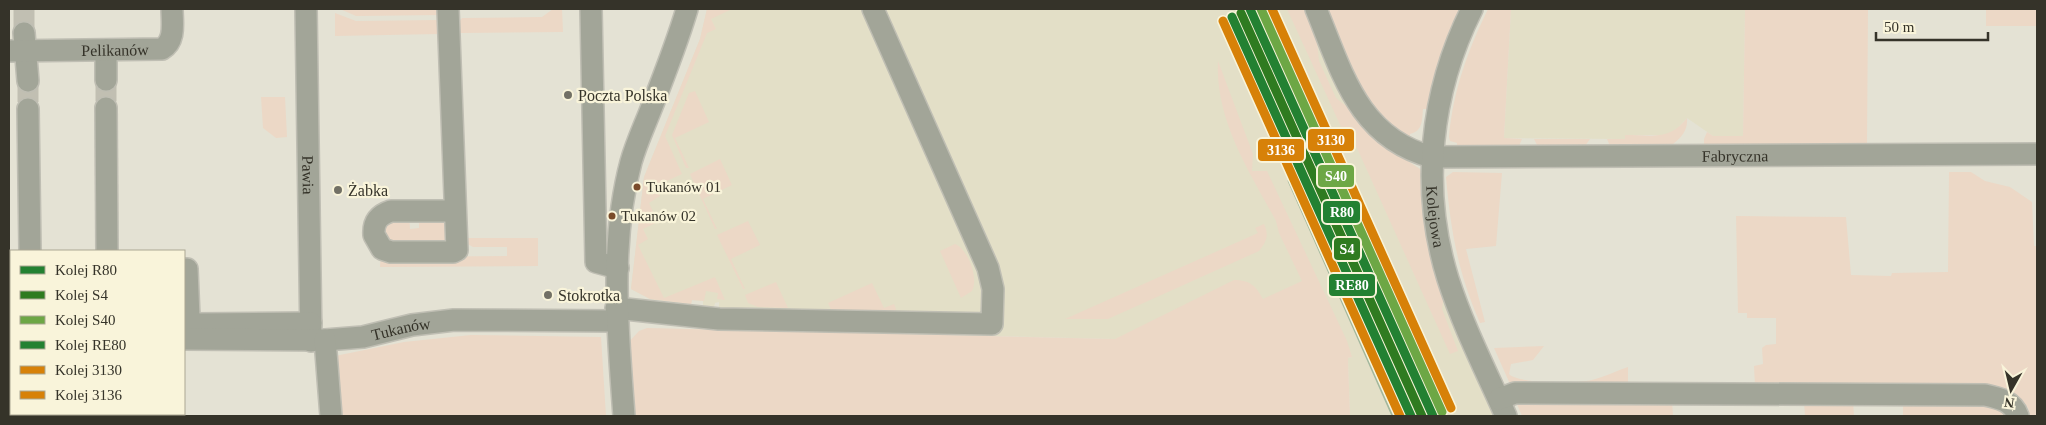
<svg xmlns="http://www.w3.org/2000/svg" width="2046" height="425" font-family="Georgia,serif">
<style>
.built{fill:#e3dfc7}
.green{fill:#ecd8c6}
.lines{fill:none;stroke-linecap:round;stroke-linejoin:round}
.stream{stroke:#a2b79d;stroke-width:4.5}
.minor-tunnel{stroke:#c1bfb2;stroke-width:21;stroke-dasharray:21 11;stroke-linecap:butt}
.minor-casing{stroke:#bfbeb3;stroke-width:24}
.minor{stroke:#a2a598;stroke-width:21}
.rail-1-casing{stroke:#f9f4da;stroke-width:12}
.rail-2-casing{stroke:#f9f4da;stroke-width:12}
.rail-3-casing{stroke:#f9f4da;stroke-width:12}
.rail-4-casing{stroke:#f9f4da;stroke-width:12}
.rail-5-casing{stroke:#f9f4da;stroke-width:12}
.rail-6-casing{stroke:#f9f4da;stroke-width:12}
.rail-1{stroke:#238132;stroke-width:9}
.rail-2{stroke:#2f7b20;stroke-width:9}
.rail-3{stroke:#6da745;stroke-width:9}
.rail-4{stroke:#238132;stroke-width:9}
.rail-5{stroke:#d78108;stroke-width:9}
.rail-6{stroke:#d78108;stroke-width:9}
.poi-dot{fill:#727065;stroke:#f9f4da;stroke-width:2}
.bus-dot{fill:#7a4b2a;stroke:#f9f4da;stroke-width:2}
.labels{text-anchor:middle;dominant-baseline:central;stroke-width:4.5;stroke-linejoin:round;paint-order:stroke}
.bus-label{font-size:15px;fill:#353329;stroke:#f9f4da;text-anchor:start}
.street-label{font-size:16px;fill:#353329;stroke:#f9f4da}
.poi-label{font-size:16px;fill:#353329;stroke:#f9f4da;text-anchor:start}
.line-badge{stroke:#f9f4da;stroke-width:2}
.badge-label{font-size:14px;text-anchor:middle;font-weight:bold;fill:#fff}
</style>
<rect width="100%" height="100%" fill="#e4e2d4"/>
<path class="built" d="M 707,9 L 1306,9 L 1351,110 L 1362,126 L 1374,139 L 1423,171 L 1436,275 L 1497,416 L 1350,416 L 1348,358 L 1352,357 L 1115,339 L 719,329 L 719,302 L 715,303 L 714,307 L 703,305 L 703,301 L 692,300 L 691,304 L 650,299 L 631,289 L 644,177 L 700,39 Z
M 1511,9 L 1745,9 L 1743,136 L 1713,136 L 1687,118 L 1675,131 L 1667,135 L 1626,135 L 1625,139 L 1504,138 Z"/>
<path class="green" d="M 340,9 L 442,9 L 442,15 L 356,16 Z
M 553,9 L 562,9 L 563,32 L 460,33 L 459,22 L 462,18 L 542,17 Z
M 707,9 L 732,9 L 711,19 L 716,29 L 707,33 L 665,136 L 682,174 L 656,186 L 660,196 L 649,203 L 658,222 L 643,229 L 648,239 L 638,245 L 664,298 L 715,277 L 725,300 L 717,299 L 718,293 L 706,291 L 704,301 L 692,300 L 691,304 L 650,299 L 631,289 L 644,177 L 700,39 Z
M 1287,9 L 1306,9 L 1316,31 L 1319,61 L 1336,98 L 1351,110 L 1374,139 L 1423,171 L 1436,275 L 1444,294 L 1442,309 L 1458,351 L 1450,354 L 1357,148 L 1348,142 Z
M 1327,9 L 1463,9 L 1429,109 L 1423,109 C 1422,120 1423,131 1410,134 L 1410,139 C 1404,135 1396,132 1390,127 C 1358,100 1342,47 1327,9 Z
M 1488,9 L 1511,9 L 1504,138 L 1522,139 L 1519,146 L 1457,150 L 1457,143 L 1450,141 L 1449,137 C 1453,91 1468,50 1488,9 Z
M 1745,9 L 1868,9 L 1867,143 L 1704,145 L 1704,139 L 1707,132 L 1713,136 L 1743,136 Z
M 1986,9 L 2037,9 L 2037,26 L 1986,26 Z
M 335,13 L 356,21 L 436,20 L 439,22 L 439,34 L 335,36 Z
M 1218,61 L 1253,154 L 1252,171 L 1267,171 L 1347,341 L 1352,357 L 1348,358 L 1350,416 L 632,416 L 627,344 L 639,331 L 647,328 L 1115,339 L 1234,280 C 1250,280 1256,286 1263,299 L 1302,281 L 1279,233 L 1276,221 C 1249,171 1215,120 1218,61 Z
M 695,91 L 709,122 L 675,138 L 689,168 L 686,168 L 672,135 L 689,93 Z
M 261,97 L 285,97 L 287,137 L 276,138 L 263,128 Z
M 1687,118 C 1688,130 1682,137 1673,144 L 1672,149 L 1610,146 L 1607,139 L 1625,139 L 1625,135 C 1652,135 1669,141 1687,118 Z
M 1534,139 L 1590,139 L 1585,146 L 1538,147 Z
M 720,159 L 732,185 L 703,199 L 717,229 L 715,229 L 690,174 Z
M 1453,172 L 1502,173 L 1496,246 L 1466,249 L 1485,322 L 1480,323 C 1458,272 1451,233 1446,177 Z
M 1949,172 L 1971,172 L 1985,181 L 2010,187 L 2032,202 L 2034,246 L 2037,246 L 2037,416 L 2030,416 C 2029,401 2015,395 2002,390 L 1755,386 L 1754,366 L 1763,364 L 1762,348 L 1766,345 L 1776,344 L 1776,318 L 1747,318 L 1747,313 L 1738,313 L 1736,216 L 1846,217 L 1851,275 L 1891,276 L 1892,273 L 1948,272 Z
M 409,214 L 410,229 L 419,228 L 419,214 L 442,217 C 448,225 448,234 444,242 L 387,244 L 382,222 Z
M 748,221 L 760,245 L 731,259 L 745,289 L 743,289 L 717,235 Z
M 1264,224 C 1269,235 1267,241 1259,251 L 1108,319 L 1065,319 L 1258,233 L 1255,228 Z
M 462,238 L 538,238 L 538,266 L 380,267 L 381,252 L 392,257 L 507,256 L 507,247 L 473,247 L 464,242 Z
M 955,244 C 968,249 979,278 972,291 L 961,298 L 940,251 Z
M 776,282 L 788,308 L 758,307 L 748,303 L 745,295 Z
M 872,283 L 884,308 L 894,304 L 896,309 L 894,313 L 833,314 L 828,303 Z
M 471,335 L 601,337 L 606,416 L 339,416 L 335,356 L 404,342 Z
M 1544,346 L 1533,360 L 1511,364 L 1509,374 C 1518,384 1577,384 1592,380 C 1604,377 1616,371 1628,367 L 1628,385 L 1510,384 L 1494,348 Z
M 1672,400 L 1673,416 L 1522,416 L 1516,402 Z
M 1804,402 L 1853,402 L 1854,416 L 1805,416 Z
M 1903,403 L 1988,404 L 1999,409 L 2006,416 L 1903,416 Z"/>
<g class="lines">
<path class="stream" d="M 1290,181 L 1394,416"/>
<path class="minor-tunnel" d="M 24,9 L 24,33
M 106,80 L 106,108
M 28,81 L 28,109"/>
<g class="minor-casing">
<g id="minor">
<path id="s1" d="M 306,9 L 311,341"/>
<path d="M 448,9 L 457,250 L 453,252 L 391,252 L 382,249 L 374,235 C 373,221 379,215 391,211 L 454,211"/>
<path d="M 591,9 L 596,262 L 618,268"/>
<path id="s2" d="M 1316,9 C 1342,72 1358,138 1432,157 L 2037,154"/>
<path id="s3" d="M 1472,9 C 1430,93 1420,189 1448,279 C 1463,326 1486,371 1506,416"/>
<path d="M 24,33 L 28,81"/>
<path d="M 106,50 L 106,80"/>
<path id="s4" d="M 9,51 L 162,49 C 176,41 172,22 172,9"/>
<path d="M 106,108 L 107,251"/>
<path d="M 28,109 L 30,251"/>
<path d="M 187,269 L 189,318 L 195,324 L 311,323"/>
<path d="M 616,308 L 719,319 L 992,324 L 993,289 L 988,268 L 873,9"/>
<path d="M 9,311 L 11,312"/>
<path d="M 9,339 L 11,339"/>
<path id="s5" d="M 184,339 L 325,340 L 363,337 L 412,325 L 454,320 L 617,321"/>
<path d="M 325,340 L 331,416"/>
<path d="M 1499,399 L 1515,393 L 1985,395 C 1999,398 2013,401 2018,416"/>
<path d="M 624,416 C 618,334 609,244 631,162 C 636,144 644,127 651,109 C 664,76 677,43 687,9"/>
</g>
</g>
<use href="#minor" class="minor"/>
<g class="rail-1-casing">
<path id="rail-1" d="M 1250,9 L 1433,416"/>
</g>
<g class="rail-2-casing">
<path id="rail-2" d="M 1241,13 L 1422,416"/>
</g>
<g class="rail-3-casing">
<path id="rail-3" d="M 1261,9 L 1442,412"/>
</g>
<g class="rail-4-casing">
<path id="rail-4" d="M 1232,17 L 1411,416"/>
</g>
<g class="rail-5-casing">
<path id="rail-5" d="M 1272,9 L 1451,408"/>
</g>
<g class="rail-6-casing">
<path id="rail-6" d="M 1223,21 L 1400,416"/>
</g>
<use href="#rail-1" class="rail-1"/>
<use href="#rail-2" class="rail-2"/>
<use href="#rail-3" class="rail-3"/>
<use href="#rail-4" class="rail-4"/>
<use href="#rail-5" class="rail-5"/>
<use href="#rail-6" class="rail-6"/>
</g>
<g class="poi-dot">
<circle cx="568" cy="95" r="5"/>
<circle cx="338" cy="190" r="5"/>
<circle cx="548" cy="295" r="5"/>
</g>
<g class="bus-dot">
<circle cx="637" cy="187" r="4.5"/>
<circle cx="612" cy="216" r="4.5"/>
</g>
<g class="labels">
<g class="bus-label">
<text x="646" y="187">Tukanów 01</text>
<text x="621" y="216">Tukanów 02</text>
</g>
<g class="street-label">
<text stroke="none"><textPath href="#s4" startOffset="106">Pelikanów</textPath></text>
<text stroke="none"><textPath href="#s2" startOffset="500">Fabryczna</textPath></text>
<text stroke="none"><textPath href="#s1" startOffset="166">Pawia</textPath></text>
<text stroke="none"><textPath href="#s3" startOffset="214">Kolejowa</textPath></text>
<text stroke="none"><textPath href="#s5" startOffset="218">Tukanów</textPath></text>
</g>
<g class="poi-label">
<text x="578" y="95">Poczta Polska</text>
<text x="348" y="190">Żabka</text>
<text x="558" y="295">Stokrotka</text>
</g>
</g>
<g class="line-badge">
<rect x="1307" y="128" width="48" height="24" rx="5" fill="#d78108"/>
<rect x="1257" y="138" width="48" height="24" rx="5" fill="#d78108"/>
<rect x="1317" y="164" width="38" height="24" rx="5" fill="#6da745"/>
<rect x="1322" y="200" width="39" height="24" rx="5" fill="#238132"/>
<rect x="1333" y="237" width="28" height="24" rx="5" fill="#2f7b20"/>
<rect x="1328" y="273" width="48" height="24" rx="5" fill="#238132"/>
</g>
<g class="badge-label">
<text x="1331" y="145">3130</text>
<text x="1281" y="155">3136</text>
<text x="1336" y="181">S40</text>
<text x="1342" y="217">R80</text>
<text x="1347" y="254">S4</text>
<text x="1352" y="290">RE80</text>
</g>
<rect width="2046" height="425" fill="none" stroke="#353329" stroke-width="20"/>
<rect x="10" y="250" width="175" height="165" fill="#f9f4da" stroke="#aba793"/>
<rect x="20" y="266" width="25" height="8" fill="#238132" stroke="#aba793"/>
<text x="55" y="275" font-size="15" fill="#353329">Kolej R80</text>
<rect x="20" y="291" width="25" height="8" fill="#2f7b20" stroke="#aba793"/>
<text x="55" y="300" font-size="15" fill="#353329">Kolej S4</text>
<rect x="20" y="316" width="25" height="8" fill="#6da745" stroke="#aba793"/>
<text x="55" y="325" font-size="15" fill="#353329">Kolej S40</text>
<rect x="20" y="341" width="25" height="8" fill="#238132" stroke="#aba793"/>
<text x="55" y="350" font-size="15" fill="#353329">Kolej RE80</text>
<rect x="20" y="366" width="25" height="8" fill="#d78108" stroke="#aba793"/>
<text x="55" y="375" font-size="15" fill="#353329">Kolej 3130</text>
<rect x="20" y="391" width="25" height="8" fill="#d78108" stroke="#aba793"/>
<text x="55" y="400" font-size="15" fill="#353329">Kolej 3136</text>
<g transform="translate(2011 390) rotate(188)" stroke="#f9f4da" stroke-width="4" paint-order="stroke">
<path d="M0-4L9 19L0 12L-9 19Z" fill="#353329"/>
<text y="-8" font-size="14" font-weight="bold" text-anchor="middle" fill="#353329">N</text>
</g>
<path d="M1876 32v8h112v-8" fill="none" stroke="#353329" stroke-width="2.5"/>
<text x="1884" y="32" font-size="15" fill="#353329" stroke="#f9f4da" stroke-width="4" paint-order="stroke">50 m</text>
</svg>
